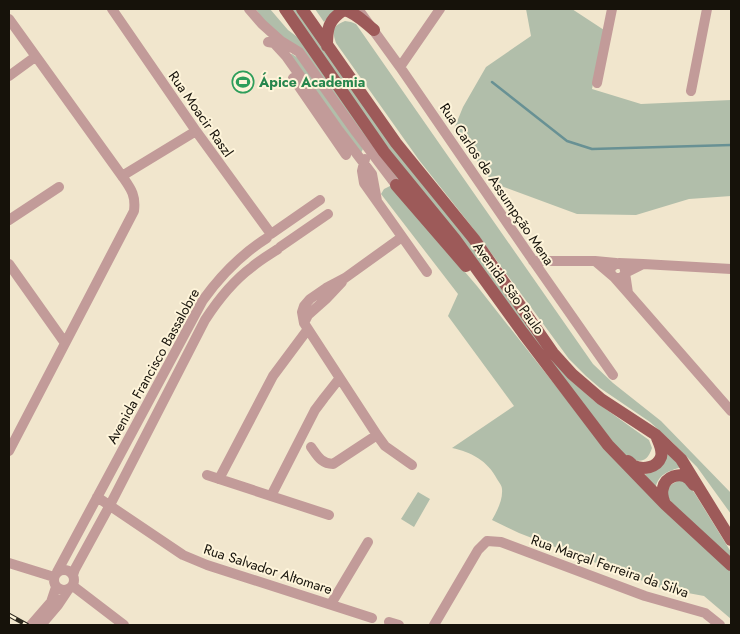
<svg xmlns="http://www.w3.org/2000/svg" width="740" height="634" font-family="Jost,sans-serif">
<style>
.green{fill:#b1beaa}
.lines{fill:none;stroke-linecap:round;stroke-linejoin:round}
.stream{stroke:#689194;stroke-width:2.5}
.minor{stroke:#c29b99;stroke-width:10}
.major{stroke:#9d5a59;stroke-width:12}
.rail-casing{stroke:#2e291f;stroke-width:4.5}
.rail{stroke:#fef4da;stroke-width:2.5;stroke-dasharray:8;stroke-linecap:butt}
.labels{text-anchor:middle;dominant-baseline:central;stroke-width:4;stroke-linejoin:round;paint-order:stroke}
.leisure-label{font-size:14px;font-weight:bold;fill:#27864d;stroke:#fef4da;text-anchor:start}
.street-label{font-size:14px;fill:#16120a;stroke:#fef4da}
</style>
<rect width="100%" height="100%" fill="#f1e6cd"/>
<path class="green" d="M 256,9 L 270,9 L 288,30 L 300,39 L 427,210 L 393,175 L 301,51 L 266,24 Z
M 291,9 L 296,9 L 476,250 L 571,380 L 593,400 L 649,440 L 652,448 C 646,466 636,462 622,454 L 386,148 Z
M 315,9 L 336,9 L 324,22 Z
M 526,9 L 572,9 L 604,30 L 592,89 L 641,104 L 731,100 L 731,196 L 689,199 L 636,215 L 577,214 L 493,183 L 454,129 L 463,107 L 486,67 L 531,36 Z
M 345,21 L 351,22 L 356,24 L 593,364 L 613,383 L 661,421 L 731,493 L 731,514 L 697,467 L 672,442 L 650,422 L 600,388 L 586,376 L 569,359 L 472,227 L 419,160 L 336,43 C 332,31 332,26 345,21 Z
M 292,54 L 298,58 L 363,149 L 361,153 L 289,55 Z
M 390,186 L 393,188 L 477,286 L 607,451 L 647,492 L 731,572 L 731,619 L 704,596 L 661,588 L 519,533 L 492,520 C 497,511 503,500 502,489 C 502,486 499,482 497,479 C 488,461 471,452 452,448 L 514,406 L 448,316 L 458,294 L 381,194 L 384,189 Z
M 665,450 L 681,467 C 667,472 658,474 655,490 L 645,474 L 650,473 Z
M 681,479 L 694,492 L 731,552 L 731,562 L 676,508 L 666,495 L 667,487 Z
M 418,492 L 430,499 L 414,527 L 401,519 Z"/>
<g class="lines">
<path class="stream" d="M 492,82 L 567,141 L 592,149 L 731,145"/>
<path class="minor" d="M 112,9 L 196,131 L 271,234 L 320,200
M 249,9 L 262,24 L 281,41 L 299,52 L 356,132 L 396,185
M 358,9 L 400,67 L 534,262 L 613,375
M 9,19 L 122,176 C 131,189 136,195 134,211 L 9,451
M 268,42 L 274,43 L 286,56 L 337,128 L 372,174 L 377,201
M 400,67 L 440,9
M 9,76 L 35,57
M 293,78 L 346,155
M 597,83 L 612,9
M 691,91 L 707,9
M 365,159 L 362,171 L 364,183 L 427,272
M 122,176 L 196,131
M 9,220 L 59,187
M 402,237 L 345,278 L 326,288 L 310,299 L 304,306 L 302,312 L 304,323 L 377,435 L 385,446 L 412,465
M 280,247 L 328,214
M 533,261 L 595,261
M 9,264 L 65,343
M 643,264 L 731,269
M 611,274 L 610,269 L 615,264 L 622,264 C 628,271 625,279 615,278 L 595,261 L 616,263
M 613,276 L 628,293 L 625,273 L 643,264 L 619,263
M 628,293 L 731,411
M 304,323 L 308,315 L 326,299 L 342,282
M 311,447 C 317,455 321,464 333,464 L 377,435
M 207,475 L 329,515
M 219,479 L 273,376 L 308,329
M 271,496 L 315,410 L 324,398 L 339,379
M 97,497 L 183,555 L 207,565 L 372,618
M 9,563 L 54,577
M54 580a10 10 0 1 1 20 0a10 10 0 1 1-20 0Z
M 57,572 L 203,300 C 221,275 240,255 267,238
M 73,575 L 75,569 L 110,505 L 205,320 C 218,300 233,281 252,267 C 260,260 269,255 278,249
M 73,586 L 124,625
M 331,604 L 368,542
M 389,622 L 399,625
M 31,625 L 51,602 L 56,587
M 41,625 L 58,605 L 68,590
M 434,625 L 478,550 L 487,541 L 501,542 L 645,596 L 705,613 L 720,625"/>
<path class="major" d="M 285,9 L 384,152 L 455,239 L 523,333 L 608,445 L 665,504 L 731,565
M 302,9 L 396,143 L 474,239 L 553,353 L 572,374 L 601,399 L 656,435 L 681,459 L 731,540
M 327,46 C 327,29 328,20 344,10 C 356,13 364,22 374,30
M 396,185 L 466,266
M 628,461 C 630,462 632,465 634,466 C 643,470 657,468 661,457 C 663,450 659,443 657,438
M 665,504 C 663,499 661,493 663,488 C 665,477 680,471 689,479 C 690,480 693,484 694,485"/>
<g class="rail-casing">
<path id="rail" d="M 9,615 L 27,625"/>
</g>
<use href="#rail" class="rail"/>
</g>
<defs>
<g id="stadium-ring" transform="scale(1.125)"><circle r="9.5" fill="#fef4da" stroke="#2e9e5b" stroke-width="1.5"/><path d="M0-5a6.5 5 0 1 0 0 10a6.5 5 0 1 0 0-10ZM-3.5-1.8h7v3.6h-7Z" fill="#2e9e5b"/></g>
</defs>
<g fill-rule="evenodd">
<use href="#stadium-ring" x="243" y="82"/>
</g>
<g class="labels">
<g class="leisure-label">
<text x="259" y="82">Ápice Academia</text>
</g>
<g class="street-label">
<text transform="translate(201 114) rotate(55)">Rua Moacir Raszl</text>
<text transform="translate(497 184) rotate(56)">Rua Carlos de Assumpção Mena</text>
<text transform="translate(509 288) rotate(54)">Avenida São Paulo</text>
<text transform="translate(153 366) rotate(-61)">Avenida Francisco Bassalobre</text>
<text transform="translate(610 566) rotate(19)">Rua Marçal Ferreira da Silva</text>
<text transform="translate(268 569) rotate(18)">Rua Salvador Altomare</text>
</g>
</g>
<rect width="740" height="634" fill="none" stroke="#16120a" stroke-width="20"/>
</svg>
